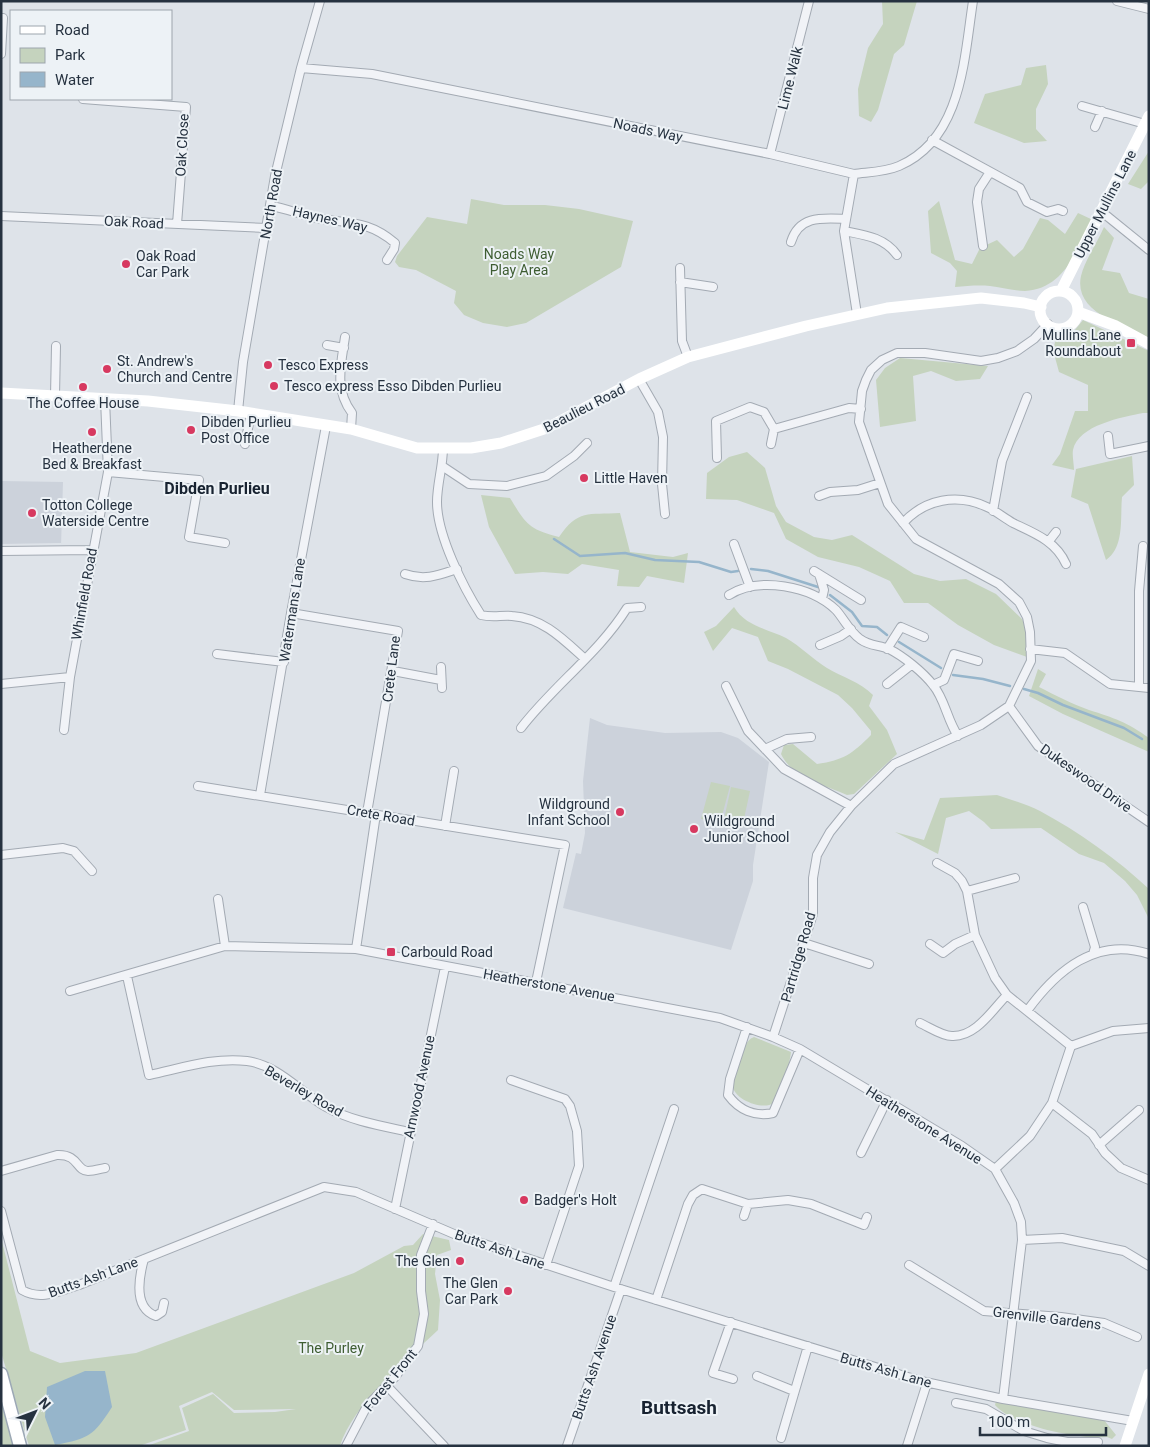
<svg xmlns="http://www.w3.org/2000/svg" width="1150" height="1447" font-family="Roboto,sans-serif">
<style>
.built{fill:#ccd2db}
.green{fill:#c5d3be}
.water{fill:#96b5cb}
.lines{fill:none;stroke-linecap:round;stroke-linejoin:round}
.stream{stroke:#96b5cb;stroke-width:2.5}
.street-casing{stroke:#a3aab3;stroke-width:10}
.primary-casing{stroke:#9ca8b5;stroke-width:15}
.street{stroke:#f1f3f7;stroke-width:8}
.secondary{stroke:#fff;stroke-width:11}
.primary{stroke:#fff;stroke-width:12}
.poi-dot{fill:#d73960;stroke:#edf2f6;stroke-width:2}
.labels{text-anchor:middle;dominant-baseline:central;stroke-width:4;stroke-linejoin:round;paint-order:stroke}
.street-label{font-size:14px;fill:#263240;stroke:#edf2f6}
.park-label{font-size:14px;fill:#3e5d32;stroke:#edf2f6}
.poi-label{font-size:14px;fill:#263240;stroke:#edf2f6;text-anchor:start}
.quarter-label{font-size:16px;font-weight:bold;fill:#182331;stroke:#edf2f6}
.district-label{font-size:19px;font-weight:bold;fill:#182331;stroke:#edf2f6}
</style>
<rect width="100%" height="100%" fill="#dee3e9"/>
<path class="built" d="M 1,481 L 63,482 L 61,546 L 61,543 L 1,544 Z
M 590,718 L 607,725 L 665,733 L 721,732 L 738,738 L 769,762 L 753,865 L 753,881 L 731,950 L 563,908 L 576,853 L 581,854 L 585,833 L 583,781 Z"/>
<path class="green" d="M 882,1 L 917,1 L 904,45 L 894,54 L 878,110 L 871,122 L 859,116 L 858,89 L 868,48 L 883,24 Z
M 1046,65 L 1048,84 L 1036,109 L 1036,129 L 1047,141 L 1024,143 L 974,123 L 985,94 L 1021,85 L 1026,68 Z
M 1149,151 L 1149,181 L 1141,189 L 1128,184 Z
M 471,199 L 504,205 L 545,205 L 579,209 L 633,221 L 621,267 L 526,323 L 507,327 L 483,323 L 464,315 L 454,303 L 456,291 L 416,270 L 399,267 L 395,262 L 397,256 L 427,217 L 467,224 Z
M 939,201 L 955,260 L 972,264 L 980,248 L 997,240 L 1014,257 L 1023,249 L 1040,218 L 1048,220 L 1065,234 L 1078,213 L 1093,220 C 1078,249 1064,289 1025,291 C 1013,291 1001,287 990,286 C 978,285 967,286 955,287 L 957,271 L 950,263 L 931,253 L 928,211 Z
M 1104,227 L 1114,238 L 1102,270 L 1120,273 L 1129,293 L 1149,299 L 1149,338 C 1124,326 1073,312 1081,276 C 1085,260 1097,243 1104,227 Z
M 1083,320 L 1149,351 L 1149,413 L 1143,413 C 1123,417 1078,425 1073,450 C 1072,455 1074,464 1074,470 L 1052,465 L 1060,454 L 1075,411 L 1088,411 L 1088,385 L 1059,372 L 1053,350 L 1057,335 L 1074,331 Z
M 900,358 L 988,366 L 980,379 L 956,381 L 931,371 L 913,376 L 916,421 L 880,427 L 876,380 L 885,368 Z
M 747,452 L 765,468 L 776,506 L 786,522 L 814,537 L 832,540 L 852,535 L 914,574 L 940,581 L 966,579 L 996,594 L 1022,619 L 1031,639 L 1027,657 L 994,645 L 958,625 L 928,603 L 904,603 L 890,581 L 859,567 L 818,557 L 786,539 L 774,513 L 737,500 L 706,499 L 707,473 L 729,457 Z
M 1132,456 L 1134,485 L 1122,497 C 1120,517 1125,547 1106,560 L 1088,504 L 1071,497 L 1076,469 Z
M 481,495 L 510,498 C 526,524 528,529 559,537 C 578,509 588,515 620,513 L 630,552 L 673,557 L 688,553 L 684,583 L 647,576 L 639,587 L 617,586 L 619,570 L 582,564 L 568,574 L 543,572 L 515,574 L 489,527 Z
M 734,607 C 745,626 768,629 786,638 C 800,646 813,659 827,668 C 842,677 860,682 873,695 L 869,706 L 887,730 L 897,754 L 854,794 L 847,795 C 823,784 793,779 781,754 L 784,745 L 793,744 L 817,764 C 844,760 852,754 871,735 L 871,731 L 852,708 L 838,695 L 788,669 L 768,661 L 758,637 L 732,628 L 713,651 L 704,632 L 716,626 Z
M 1038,669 L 1046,674 L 1039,687 C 1055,695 1072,704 1089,710 C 1114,718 1127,722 1149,738 L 1149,752 L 1063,714 L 1029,696 Z
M 711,782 L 730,786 L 720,823 L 701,819 Z
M 731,787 L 750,791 L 742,828 L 723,824 Z
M 997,795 C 1011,800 1027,804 1040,811 C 1079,832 1117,859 1149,889 L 1149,919 L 1137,895 L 1125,881 L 1104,863 L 1079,854 L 1041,828 L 991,829 L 984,822 L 969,811 L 946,818 L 938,854 L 895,832 L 924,840 L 940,798 Z
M 754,1037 L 791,1052 C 790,1063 781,1097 773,1103 C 764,1111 732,1099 733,1085 C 734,1077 739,1067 741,1059 C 744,1051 745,1040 754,1037 Z
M 423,1234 L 449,1240 L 451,1250 L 437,1255 L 435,1274 L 440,1300 L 438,1330 C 407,1359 352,1406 340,1446 L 147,1446 L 189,1431 L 182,1408 L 213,1394 L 234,1413 L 275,1412 L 296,1409 L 234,1410 L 212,1392 L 179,1406 L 186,1430 L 139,1446 L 29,1446 L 1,1352 L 1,1238 L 30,1351 L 60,1363 L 136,1353 L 354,1273 L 404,1246 L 413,1245 Z
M 1,1388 L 17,1446 L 1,1446 Z
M 996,1401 L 1104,1420 L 1116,1435 L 1112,1439 L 1107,1437 C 1081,1440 1012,1426 995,1405 Z"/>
<path class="water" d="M 85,1371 L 105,1371 L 112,1407 C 93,1436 90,1438 55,1445 L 45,1417 L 47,1387 Z"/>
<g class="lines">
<path class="stream" d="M 554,539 L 580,556 L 625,553 L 655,560 L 699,562 L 731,572 L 738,571
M 751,569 L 768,571 L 818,587
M 830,595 L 852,612 L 862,626 L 877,627 L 887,635
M 899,642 L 941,668
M 953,675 L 983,679 L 1010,686
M 1024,689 L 1038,693 L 1063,705 L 1124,728 L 1142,739"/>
<g class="street-casing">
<path id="street" d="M 1117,1 L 1149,9
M 1,54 L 3,18
M 301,68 L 372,74 L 447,89 L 770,154 L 854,174 L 844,231 L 857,314
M 83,99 L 186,107 L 177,224
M 1082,106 L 1145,124
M 1095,127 L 1102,111
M 932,140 L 1020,188 L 1027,202 L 1047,212 L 1058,209 L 1063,211
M 770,154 L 809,1
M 854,174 C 869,172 885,172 899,166 C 962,139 964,59 973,1
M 272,206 C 287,209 302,215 317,218 C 349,224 368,220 395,243 L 394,249 L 387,260
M 1102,212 L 1149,250
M 1,216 L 267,228
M 844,231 C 864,235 884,237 897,255
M 791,242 C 799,215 823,218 846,219
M 983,246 L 977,202 L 979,189 L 990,172
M 680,268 L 682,341 L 688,357
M 680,282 L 713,287
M 345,337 C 341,365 334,389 352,413 L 351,429
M 327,345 L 344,348
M 639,379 L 658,412 L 663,437 L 662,484 L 665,514
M 55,396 L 56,346
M 238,411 L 243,362 L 275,176 L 301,68 L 320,1
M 1108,436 L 1110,454 L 1149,446
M 245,444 L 251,413
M 771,444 L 774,429
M 443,448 C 443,466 437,484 437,502 C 437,535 463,587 481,615 C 493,618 501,615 512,616 C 543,618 563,639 585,659
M 717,458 L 716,421 L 750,407 L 764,412 L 774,429 L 849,408 L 861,409
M 442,466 L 469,484 L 507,486 L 546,476 L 574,456 L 587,443
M 108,472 L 199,480 L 189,537 L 225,543
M 819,496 L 830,492 L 858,490 L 880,483
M 993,511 L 1002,461 L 1027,397
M 903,523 C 925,499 957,493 987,507 C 996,511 1004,518 1013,523 C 1034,533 1056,541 1066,564
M 1049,541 L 1056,532
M 734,544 L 750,587
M 1,551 L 92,550
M 814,571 L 861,600
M 405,574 C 425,581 439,575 457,569
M 819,574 L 824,590 L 822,599
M 729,595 C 759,576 811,586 836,610 C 844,619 850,632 860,639 C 869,646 879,645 889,649 C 903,656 923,672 933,685 C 945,699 947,720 958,736
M 291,613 L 398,631 L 367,813
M 820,645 L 841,636 L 851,629
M 887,649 L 901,627 L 924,637
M 1030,649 L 1065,653 L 1110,684 L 1149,688
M 217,654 L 284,662
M 441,667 L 442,688
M 393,671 L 441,680
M 1,684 L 70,677
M 887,684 L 911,665
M 933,685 L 944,680 L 954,654 L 978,661
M 726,686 L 748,731 L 784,769 L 851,806
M 1139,686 L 1139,591 L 1143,546
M 1009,706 L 1038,746 L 1149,822
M 521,728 C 553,686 599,653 627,608 L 641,607
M 64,730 L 70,677 L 108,472 L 105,399
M 765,749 L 787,739 L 811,737
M 198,786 L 565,845 L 536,982
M 260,795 L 291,613 L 326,426
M 445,826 L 454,771
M 1,855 L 63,848 L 74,851 L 92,871
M 937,863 L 955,873 L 962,881 L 967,891 L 975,935 L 995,978 L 1007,995 L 1071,1046
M 967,891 L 1015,878
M 218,899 L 225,946
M 1083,907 L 1095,947 L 1093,954
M 804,943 L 869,964
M 930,944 L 943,953 L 955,944 L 975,935
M 356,949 L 376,814
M 127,976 L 149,1075 C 182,1068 214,1057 247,1061 C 278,1065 300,1092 326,1107 C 351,1121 382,1126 410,1132
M 70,991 L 225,946 L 356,949 L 720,1018 L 773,1037 L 800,1049 L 962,1146 L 995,1169 L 1014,1203 L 1021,1222 L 1022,1240 L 1003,1399
M 1027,1011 C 1056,971 1096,936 1149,954
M 920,1023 C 929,1027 942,1036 952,1036 C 976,1037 992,1010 1007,995
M 747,1027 L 730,1079 L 728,1095 C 739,1110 755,1117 773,1113 L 800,1049
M 773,1037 L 813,914 L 813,878 L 817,855 L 830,832 L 851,806 L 894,764 L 981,725 L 1009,706 L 1031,661 L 1030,632 L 1027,617 L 1019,602 L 999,584 L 916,539 L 888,504 L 859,422 L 862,391 L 866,380 L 871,370 L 882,360 L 897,353 L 925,353 L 981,361 L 998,358 L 1017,351 L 1034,339 L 1048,324
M 511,1080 L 565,1099 L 570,1106 L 577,1131 L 579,1166 L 546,1265
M 1052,1103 L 1092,1134 L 1105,1153 L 1121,1168 L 1149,1180
M 1099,1145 L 1139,1110
M 861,1153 L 887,1100
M 995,1169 L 1030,1136 L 1052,1103 L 1071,1046 L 1113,1031 L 1149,1028
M 1,1171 L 57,1155 C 79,1154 76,1171 88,1171 C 93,1171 100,1169 105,1168
M 395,1209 L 445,967
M 1,1211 L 22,1290 C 41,1301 59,1291 79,1285 L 324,1187 L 356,1192 L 454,1234 L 614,1287 L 921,1381 L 1003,1399 L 1133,1421
M 744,1216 L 748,1204
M 1022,1240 L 1062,1238 L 1124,1251 L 1149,1266
M 144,1259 C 139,1277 133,1308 156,1316 L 162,1312 L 164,1303
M 909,1265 L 984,1311 L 1061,1317 L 1104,1323 L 1137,1337
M 614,1287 L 674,1109
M 656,1300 L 688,1204 L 693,1195 L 702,1189 L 748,1204 L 788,1200 L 811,1204 L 864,1225 L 867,1217
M 731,1322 L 713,1373 L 733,1379
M 757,1376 L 794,1391
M 387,1386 L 444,1446
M 956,1403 L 986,1409 L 1024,1431 L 1047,1438 L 1067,1442 L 1098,1442
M 781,1438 L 808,1346
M 346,1446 L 367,1406 L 395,1377 L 418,1346 L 424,1314 L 421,1291 L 421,1255 L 433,1224
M 567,1446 L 621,1289
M 907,1446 L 927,1383"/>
</g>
<g class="primary-casing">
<path id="primary" d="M 1,1374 L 20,1446"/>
</g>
<use href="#street" class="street"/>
<path class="secondary" d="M 1061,291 L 1149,116
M1040 310a19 19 0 1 1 38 0a19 19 0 1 1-38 0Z
M 1078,312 L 1116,326 L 1149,344
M 1,393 L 148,401 L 238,411 L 351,429 L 417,448 L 471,448 L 501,443 L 547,428 L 639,379 L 688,357 L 806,326 L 887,308 L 981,298 L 1024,303 L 1041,307
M 1125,1446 L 1149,1374"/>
<use href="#primary" class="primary"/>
</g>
<g class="poi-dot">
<circle cx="126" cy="264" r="5"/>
<rect x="1126" y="338" width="10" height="10" rx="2.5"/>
<circle cx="268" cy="365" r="5"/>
<circle cx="107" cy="369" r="5"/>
<circle cx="274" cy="386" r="5"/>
<circle cx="83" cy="387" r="5"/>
<circle cx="191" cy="430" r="5"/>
<circle cx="92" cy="432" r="5"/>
<circle cx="584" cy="478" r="5"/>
<circle cx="32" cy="513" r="5"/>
<circle cx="620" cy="812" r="5"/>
<circle cx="694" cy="829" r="5"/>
<rect x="386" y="947" width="10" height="10" rx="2.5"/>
<circle cx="524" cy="1200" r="5"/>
<circle cx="460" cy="1261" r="5"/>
<circle cx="508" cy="1291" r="5"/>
</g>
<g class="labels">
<g class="street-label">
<text transform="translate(790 78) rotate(-76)">Lime Walk</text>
<text transform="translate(648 130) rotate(12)">Noads Way</text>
<text transform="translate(182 145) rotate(-87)">Oak Close</text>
<text transform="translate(271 204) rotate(-80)">North Road</text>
<text transform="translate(1105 204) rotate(-63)">Upper Mullins Lane</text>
<text transform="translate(330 219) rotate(13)">Haynes Way</text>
<text transform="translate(134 222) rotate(3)">Oak Road</text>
<text transform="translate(584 408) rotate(-27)">Beaulieu Road</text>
<text transform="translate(84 594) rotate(-80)">Whinfield Road</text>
<text transform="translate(292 610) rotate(-81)">Watermans Lane</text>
<text transform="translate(391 669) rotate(-83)">Crete Lane</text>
<text transform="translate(1086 778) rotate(35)">Dukeswood Drive</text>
<text transform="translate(381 815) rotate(10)">Crete Road</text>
<text transform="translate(798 957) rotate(-74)">Partridge Road</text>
<text transform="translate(549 985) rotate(10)">Heatherstone Avenue</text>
<text transform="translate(419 1087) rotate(-78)">Arnwood Avenue</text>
<text transform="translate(304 1091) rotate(30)">Beverley Road</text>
<text transform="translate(924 1125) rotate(32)">Heatherstone Avenue</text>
<text transform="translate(500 1249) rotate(19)">Butts Ash Lane</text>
<text transform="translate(93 1277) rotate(-20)">Butts Ash Lane</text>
<text transform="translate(1047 1318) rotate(7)">Grenville Gardens</text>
<text transform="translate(594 1367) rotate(-71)">Butts Ash Avenue</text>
<text transform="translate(886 1370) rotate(16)">Butts Ash Lane</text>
<text transform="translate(390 1380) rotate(-51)">Forest Front</text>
</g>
<g class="park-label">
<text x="519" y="254">Noads Way<tspan x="519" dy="16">Play Area</tspan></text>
<text x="331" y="1348">The Purley</text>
</g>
<g class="poi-label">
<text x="136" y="256">Oak Road<tspan x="136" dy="16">Car Park</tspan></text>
<text x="1121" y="335" text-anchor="end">Mullins Lane<tspan x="1121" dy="16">Roundabout</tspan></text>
<text x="117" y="361">St. Andrew's<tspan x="117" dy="16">Church and Centre</tspan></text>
<text x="278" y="365">Tesco Express</text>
<text x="284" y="386">Tesco express Esso Dibden Purlieu</text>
<text x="83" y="403" text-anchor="middle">The Coffee House</text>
<text x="201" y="422">Dibden Purlieu<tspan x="201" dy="16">Post Office</tspan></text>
<text x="92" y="448" text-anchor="middle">Heatherdene<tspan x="92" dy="16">Bed &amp; Breakfast</tspan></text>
<text x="594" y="478">Little Haven</text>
<text x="42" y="505">Totton College<tspan x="42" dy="16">Waterside Centre</tspan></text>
<text x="610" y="804" text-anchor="end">Wildground<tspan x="610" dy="16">Infant School</tspan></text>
<text x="704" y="821">Wildground<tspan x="704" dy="16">Junior School</tspan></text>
<text x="401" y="952">Carbould Road</text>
<text x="534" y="1200">Badger's Holt</text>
<text x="450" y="1261" text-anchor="end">The Glen</text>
<text x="498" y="1283" text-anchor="end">The Glen<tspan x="498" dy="16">Car Park</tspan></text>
</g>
<g class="quarter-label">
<text x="217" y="488">Dibden Purlieu</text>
</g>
<g class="district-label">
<text x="679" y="1407">Buttsash</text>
</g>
</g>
<rect width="1150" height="1447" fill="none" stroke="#263240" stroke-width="5"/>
<rect x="10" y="10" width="162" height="90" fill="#edf2f6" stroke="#9da5ad"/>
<rect x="20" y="26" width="25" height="8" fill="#ffffff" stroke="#9da5ad"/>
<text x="55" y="35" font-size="15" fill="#263240">Road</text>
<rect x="20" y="48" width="25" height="15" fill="#c5d3be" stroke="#9da5ad"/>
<text x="55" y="60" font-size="15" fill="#263240">Park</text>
<rect x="20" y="72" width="25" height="15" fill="#96b5cb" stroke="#9da5ad"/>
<text x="55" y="85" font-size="15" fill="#263240">Water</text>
<g transform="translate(35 1412) rotate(48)" stroke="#edf2f6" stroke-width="4" paint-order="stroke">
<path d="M0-4L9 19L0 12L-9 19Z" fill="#263240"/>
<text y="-8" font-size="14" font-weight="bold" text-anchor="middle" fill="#263240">N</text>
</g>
<path d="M980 1427v8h126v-8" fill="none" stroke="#263240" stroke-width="2.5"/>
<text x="988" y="1427" font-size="15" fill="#263240" stroke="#edf2f6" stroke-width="4" paint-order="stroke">100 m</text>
</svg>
